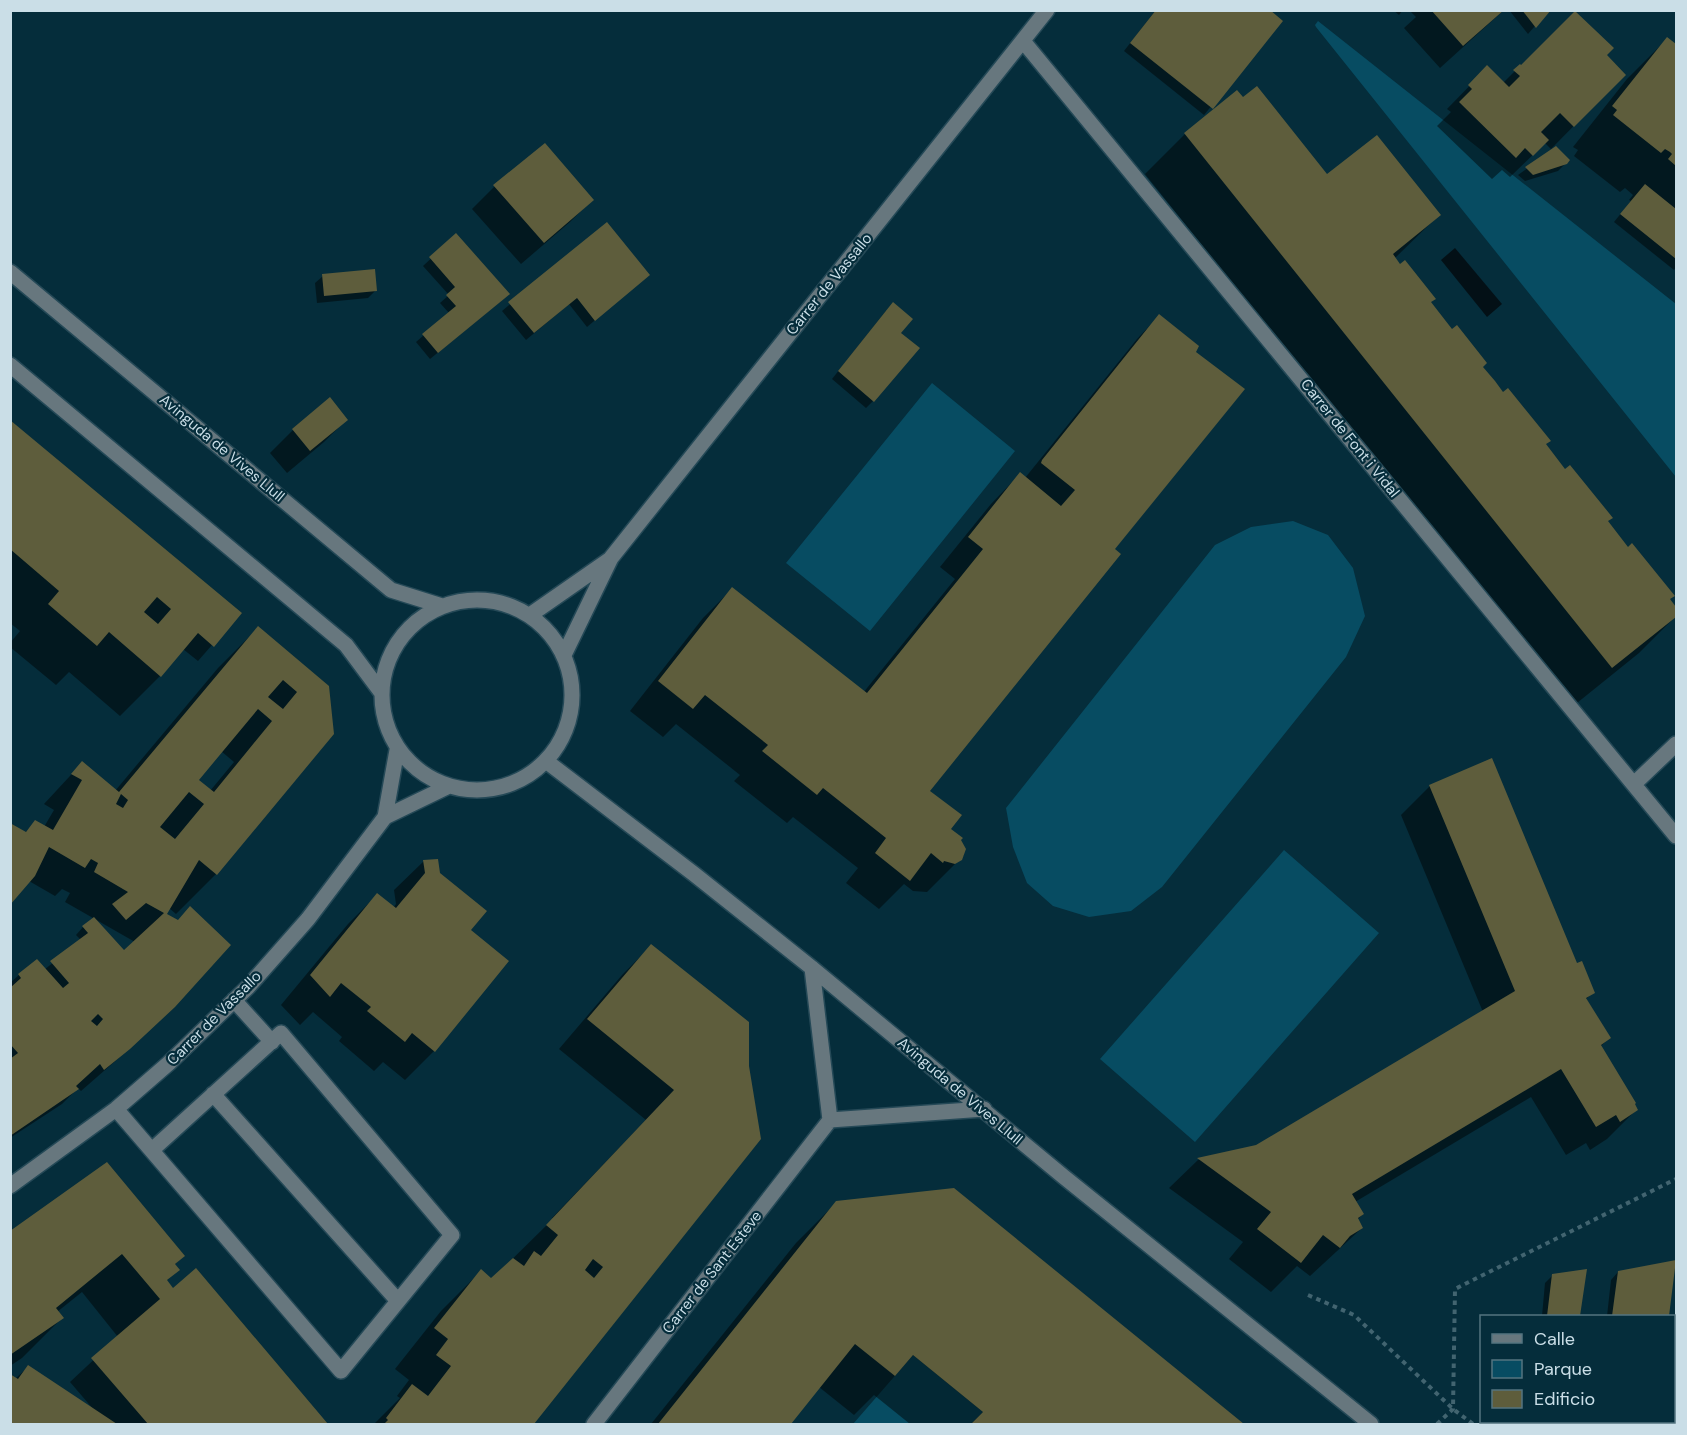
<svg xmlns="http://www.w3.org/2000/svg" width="1687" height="1435" font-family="'DM Sans',sans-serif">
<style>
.green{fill:#074c62}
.water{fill:#031016}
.shadow{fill:#0007;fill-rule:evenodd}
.building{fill:#5e5d3c;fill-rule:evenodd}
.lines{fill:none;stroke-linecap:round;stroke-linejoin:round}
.minor-casing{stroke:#254957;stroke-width:18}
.path{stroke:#426470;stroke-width:4;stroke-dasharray:4.5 4.5;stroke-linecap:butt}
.minor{stroke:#67777e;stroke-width:15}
.labels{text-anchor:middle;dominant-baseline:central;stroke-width:4.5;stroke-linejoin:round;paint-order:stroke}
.street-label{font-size:15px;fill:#cadee7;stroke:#052d3b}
</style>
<rect width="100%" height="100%" fill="#052d3b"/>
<path class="green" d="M 1318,21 L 1676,304 L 1676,477 L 1316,27 L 1315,25 Z
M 932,383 L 1015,451 L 870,631 L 786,563 Z
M 1293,521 L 1328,535 L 1353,568 L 1365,616 L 1346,657 L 1162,887 L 1131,911 L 1089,917 L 1053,906 L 1027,883 L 1013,847 L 1006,808 L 1215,545 L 1251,527 Z
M 1284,850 L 1379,933 L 1195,1142 L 1100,1059 Z
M 913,1355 L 983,1412 L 971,1424 L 853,1424 Z"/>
<path class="water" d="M 1455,248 L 1502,304 L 1487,317 L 1441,260 Z"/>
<path class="shadow" d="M 1156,10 L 1281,21 L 1204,115 L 1124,51 Z
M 1393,10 L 1403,10 L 1399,15 Z
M 1409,10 L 1504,10 L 1440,68 L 1404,28 L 1416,17 Z
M 1509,10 L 1549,10 L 1528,34 Z
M 1667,39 L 1676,46 L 1676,267 L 1674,270 L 1614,222 L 1631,201 L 1629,200 L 1633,195 L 1625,188 L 1620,192 L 1574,156 L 1578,150 L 1573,147 L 1627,79 Z
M 1605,55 L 1624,75 L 1551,149 L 1545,143 L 1510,177 L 1502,170 L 1492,179 L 1437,126 L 1451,112 L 1447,109 L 1487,68 L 1503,83 L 1520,66 Z
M 1185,134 L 1327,176 L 1439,215 L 1394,259 L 1676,610 L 1676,616 L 1639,653 L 1572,707 L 1145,174 Z
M 545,145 L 592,200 L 570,222 L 521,264 L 472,209 L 494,187 Z
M 1556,148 L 1566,163 L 1558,171 L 1525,181 L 1518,175 Z
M 607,224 L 648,275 L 587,327 L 569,304 L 526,340 L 502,311 Z
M 456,235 L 501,301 L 430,359 L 416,342 L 449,313 L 440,303 L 449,295 L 423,266 Z
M 323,276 L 375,291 L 368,298 L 317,303 L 315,283 Z
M 886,311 L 899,334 L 873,401 L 866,408 L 832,379 Z
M 1159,316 L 1113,549 L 928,791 L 949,829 L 959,840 L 964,855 L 927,892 L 913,891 L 904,884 L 879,909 L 846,883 L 858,868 L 793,817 L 787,823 L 734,781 L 740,775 L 676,724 L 663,737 L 630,711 L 703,618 L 732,589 L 863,693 L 955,579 L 940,567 L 991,504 L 1020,474 L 1025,478 L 1137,339 Z
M 330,399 L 346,420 L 324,442 L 287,473 L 270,453 L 293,430 Z
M 10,422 L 240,613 L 198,661 L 183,649 L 160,676 L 120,716 L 69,672 L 56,685 L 10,647 L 10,643 L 20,631 L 10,623 Z
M 258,628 L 333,734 L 216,874 L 176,914 L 169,908 L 165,915 L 121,1056 L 81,1091 L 78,1088 L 62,1104 L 10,1138 L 10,983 L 19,975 L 44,970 L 81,940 L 76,935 L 83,927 L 124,952 L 135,942 L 65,902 L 70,893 L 62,889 L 55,896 L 29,881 L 24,834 L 35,822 L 44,827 L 54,810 L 44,804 L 82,763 L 115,791 L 218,668 ZM 221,751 L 234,762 L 210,791 L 197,780 Z
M 1430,786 L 1576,965 L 1593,992 L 1586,999 L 1609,1038 L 1600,1047 L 1636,1110 L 1607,1139 L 1590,1150 L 1586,1143 L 1566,1155 L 1531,1097 L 1355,1202 L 1363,1214 L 1357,1220 L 1362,1228 L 1310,1276 L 1297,1266 L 1271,1292 L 1229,1259 L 1243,1242 L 1169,1188 L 1198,1160 L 1257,1146 L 1483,1012 L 1401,815 Z
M 424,861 L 438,874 L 434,1051 L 405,1080 L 383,1062 L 374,1071 L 339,1041 L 342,1037 L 313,1012 L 300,1025 L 281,1005 L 348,924 L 377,895 L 393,908 L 396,904 L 394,890 Z
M 651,946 L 747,1023 L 649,1277 L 531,1424 L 374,1424 L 400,1398 L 397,1396 L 409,1380 L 395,1369 L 441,1311 L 481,1271 L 491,1280 L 554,1218 L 552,1218 L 646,1120 L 559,1049 L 622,975 Z
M 953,1190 L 1241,1424 L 910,1424 L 874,1395 L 854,1415 L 819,1387 L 789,1424 L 651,1424 L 796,1243 L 836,1203 Z
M 10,1232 L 183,1256 L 174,1265 L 178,1270 L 166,1281 L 167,1295 L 196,1270 L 326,1424 L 10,1424 L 10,1376 L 15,1379 L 28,1367 L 94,1410 L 70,1382 L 118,1337 L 82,1292 L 57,1312 L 62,1318 L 22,1358 L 10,1366 Z
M 1675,1262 L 1667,1316 L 1607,1316 L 1611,1280 L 1618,1272 Z
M 1585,1271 L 1579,1316 L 1542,1316 L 1545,1283 L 1553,1275 Z
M 1530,1422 L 1564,1422 L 1564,1424 L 1530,1424 Z
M 1594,1422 L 1653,1422 L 1652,1424 L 1594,1424 Z"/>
<path class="building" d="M 1156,10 L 1270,10 L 1283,21 L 1213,109 L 1130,43 Z
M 1431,10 L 1504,10 L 1463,46 Z
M 1522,10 L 1551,10 L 1536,28 Z
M 1575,11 L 1614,48 L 1607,55 L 1626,75 L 1574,127 L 1560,113 L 1541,132 L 1549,140 L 1533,156 L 1525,148 L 1516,158 L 1459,102 L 1472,89 L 1468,85 L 1487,65 L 1509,87 L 1520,76 L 1513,70 L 1520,64 L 1521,65 Z
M 1667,37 L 1676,44 L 1676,166 L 1668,159 L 1672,154 L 1670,152 L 1665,149 L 1661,153 L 1613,115 L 1617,110 L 1612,106 Z
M 1257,86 L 1327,174 L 1377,135 L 1441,215 L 1393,254 L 1400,264 L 1405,260 L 1436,299 L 1431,302 L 1452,329 L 1457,325 L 1487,363 L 1483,367 L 1495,381 L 1503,392 L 1508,388 L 1551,441 L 1546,444 L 1565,469 L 1570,465 L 1613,518 L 1608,521 L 1628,547 L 1632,543 L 1675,596 L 1670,599 L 1676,607 L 1676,617 L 1612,668 L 1184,133 L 1237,90 L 1243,97 Z
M 545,143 L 594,200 L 544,243 L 493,185 Z
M 1556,146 L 1570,160 L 1567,164 L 1533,175 L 1525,167 Z
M 1645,184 L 1676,209 L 1676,259 L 1620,214 Z
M 607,222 L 650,275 L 595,321 L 577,298 L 534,333 L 508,302 Z
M 456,233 L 510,294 L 438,353 L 422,334 L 456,306 L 446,295 L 455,287 L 429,257 Z
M 375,269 L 377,291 L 324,296 L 322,274 Z
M 893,302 L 913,319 L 901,333 L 920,348 L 874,402 L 838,371 Z
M 1159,314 L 1199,346 L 1196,352 L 1245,389 L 1115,549 L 1121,554 L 930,791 L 962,815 L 951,829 L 963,838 L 961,840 L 966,849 L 962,860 L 955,864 L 944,861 L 943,863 L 931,853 L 910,881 L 875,853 L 886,838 L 823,788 L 817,795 L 762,751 L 768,745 L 705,695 L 693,709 L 658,681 L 732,587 L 867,693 L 983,549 L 968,537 L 1020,472 L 1061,506 L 1075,490 L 1041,463 L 1042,460 Z
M 330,397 L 348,420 L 310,451 L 292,429 Z
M 10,420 L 242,613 L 214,647 L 198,633 L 161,677 L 109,632 L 97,646 L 48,604 L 59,591 L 10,549 ZM 157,597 L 171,609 L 158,624 L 144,612 Z
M 258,626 L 329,686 L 334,734 L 217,875 L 199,860 L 167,914 L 178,920 L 190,906 L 231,945 L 175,1007 L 130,1049 L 104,1070 L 100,1064 L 76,1086 L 79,1089 L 10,1136 L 10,1059 L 18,1053 L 10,1044 L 10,988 L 21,978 L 18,974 L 37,959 L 63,988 L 69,983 L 50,961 L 88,933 L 82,926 L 94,917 L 124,950 L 164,913 L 146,903 L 126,920 L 112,904 L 128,892 L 94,872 L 98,863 L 91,859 L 85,868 L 49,847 L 35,876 L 10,905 L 10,823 L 26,832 L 35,820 L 53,830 L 82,780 L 71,774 L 82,761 L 119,792 ZM 283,680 L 297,692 L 283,709 L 268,697 ZM 258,709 L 272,721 L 214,792 L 199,780 ZM 189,792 L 204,804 L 175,839 L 160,827 ZM 121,794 L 128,800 L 123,808 L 116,804 ZM 98,1014 L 103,1019 L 97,1026 L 91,1021 Z
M 1492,758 L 1577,963 L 1582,961 L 1595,993 L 1586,998 L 1611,1038 L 1601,1045 L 1636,1103 L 1635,1104 L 1638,1110 L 1620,1122 L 1616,1115 L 1596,1127 L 1561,1069 L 1352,1194 L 1364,1214 L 1358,1218 L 1363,1228 L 1350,1236 L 1340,1248 L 1323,1235 L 1301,1263 L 1257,1229 L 1271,1212 L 1197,1158 L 1256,1145 L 1515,991 L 1429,785 Z
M 438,859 L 440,873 L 487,911 L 471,930 L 509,961 L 435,1052 L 412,1033 L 405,1042 L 367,1011 L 371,1007 L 341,983 L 330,997 L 310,975 L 377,893 L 396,908 L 425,873 L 423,860 Z
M 651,944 L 749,1022 L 749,1066 L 761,1139 L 534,1424 L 384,1424 L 388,1420 L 386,1418 L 412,1384 L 428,1396 L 451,1366 L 436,1355 L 448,1339 L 434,1328 L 481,1269 L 491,1278 L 513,1258 L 524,1266 L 534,1251 L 541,1256 L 558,1235 L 546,1225 L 674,1090 L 587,1019 ZM 593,1259 L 603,1267 L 594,1278 L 585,1270 Z
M 107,1162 L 185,1256 L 175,1264 L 180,1270 L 167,1280 L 173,1288 L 196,1268 L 328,1424 L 148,1424 L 91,1358 L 160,1299 L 122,1254 L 56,1308 L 64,1318 L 10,1355 L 10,1231 Z
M 954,1188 L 1244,1424 L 971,1424 L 983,1412 L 913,1355 L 895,1376 L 855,1344 L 791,1424 L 658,1424 L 836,1201 Z
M 1676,1260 L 1669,1316 L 1612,1316 L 1618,1271 Z
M 1587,1269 L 1580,1316 L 1547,1316 L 1552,1274 Z
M 28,1365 L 117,1424 L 10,1424 L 10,1374 L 18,1379 Z
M 1536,1422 L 1566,1422 L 1565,1424 L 1535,1424 Z
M 1600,1422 L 1654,1422 L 1654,1424 L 1600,1424 Z"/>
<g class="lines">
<g class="minor-casing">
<path id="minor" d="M 1023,41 L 1676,836
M 10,272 L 391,590 L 442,606
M 10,365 L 346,645 L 381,692
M382 695a95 95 0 1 1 190 0a95 95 0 1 1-190 0Z
M 530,615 L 609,560
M 564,655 L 611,558 L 1047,10
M 546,761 L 694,874 L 812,968 L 1064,1177 L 1371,1424
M 1635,783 L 1676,744
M 385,817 L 447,787
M 234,1000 L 272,1042
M 213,1094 L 398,1301
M 116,1109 L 341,1371 L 452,1235 L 281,1033 L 152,1150
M 830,1120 L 984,1109
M 10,1186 L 116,1109 L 169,1063 L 248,987 L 308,919 L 385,817 L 397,750
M 594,1424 L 830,1120 L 812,968"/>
</g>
<path class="path" d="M 1308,1295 L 1354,1315 L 1453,1409 L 1473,1424
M 1437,1424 L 1453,1409 L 1455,1289 L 1676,1179"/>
<use href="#minor" class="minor"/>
</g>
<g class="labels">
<g class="street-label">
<text transform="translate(829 284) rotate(-51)">Carrer de Vassallo</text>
<text transform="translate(1350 438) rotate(51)">Carrer de Font i Vidal</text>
<text transform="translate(222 448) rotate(40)">Avinguda de Vives Llull</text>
<text transform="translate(214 1018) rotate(-45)">Carrer de Vassallo</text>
<text transform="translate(960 1091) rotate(40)">Avinguda de Vives Llull</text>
<text transform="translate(712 1272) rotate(-52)">Carrer de Sant Esteve</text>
</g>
</g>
<rect width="1687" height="1435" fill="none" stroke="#cadee7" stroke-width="24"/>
<rect x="1480" y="1315" width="195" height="108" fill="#052d3b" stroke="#547480" stroke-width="1.5"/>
<rect x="1492" y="1334" width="30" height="9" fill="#67777e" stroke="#547480" stroke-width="1.5"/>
<text x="1534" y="1345" font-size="18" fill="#cadee7">Calle</text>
<rect x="1492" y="1360" width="30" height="18" fill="#074c62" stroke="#547480" stroke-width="1.5"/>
<text x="1534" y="1375" font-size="18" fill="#cadee7">Parque</text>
<rect x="1492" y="1390" width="30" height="18" fill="#5e5d3c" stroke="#547480" stroke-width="1.5"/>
<text x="1534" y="1405" font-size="18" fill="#cadee7">Edificio</text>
</svg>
